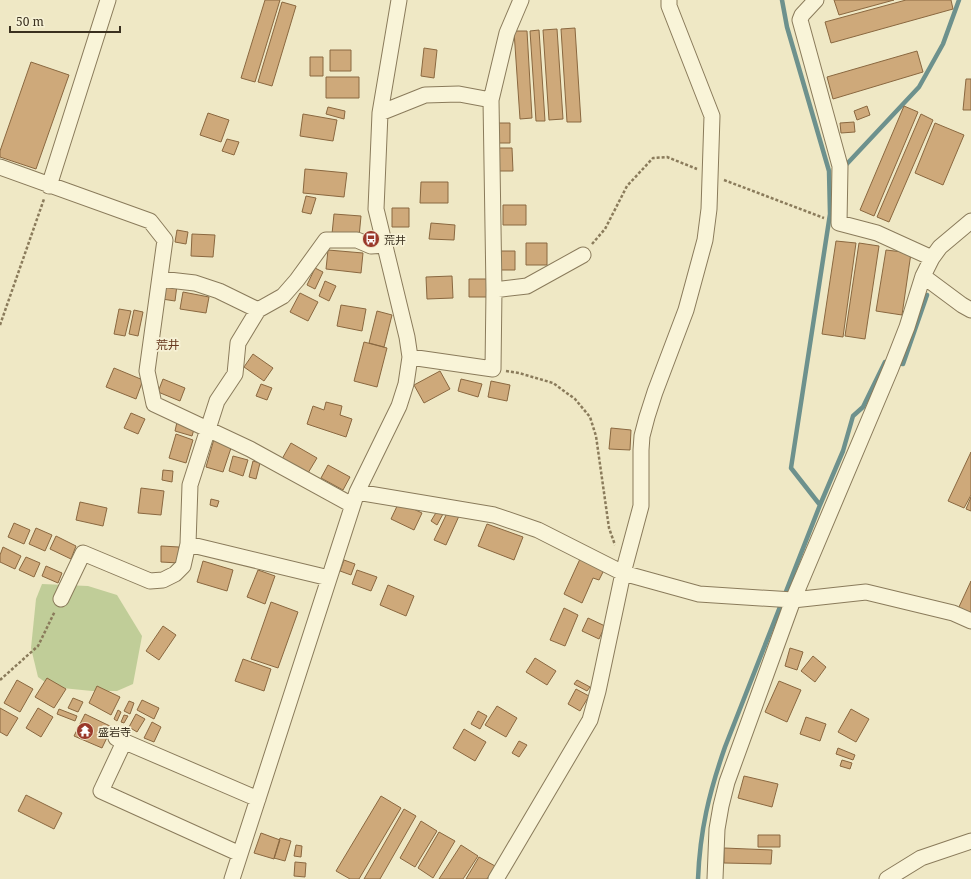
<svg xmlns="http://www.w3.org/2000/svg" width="971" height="879" font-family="'Noto Serif','Noto Sans JP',serif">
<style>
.green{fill:#c0cd98}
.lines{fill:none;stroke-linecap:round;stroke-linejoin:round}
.stream{stroke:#6d918d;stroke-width:4.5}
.building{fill:#cea97a;stroke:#8a6840}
.minor-casing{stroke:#8a7b5b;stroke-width:17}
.path{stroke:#8a7b5b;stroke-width:2.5;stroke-dasharray:3 2;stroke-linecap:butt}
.minor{stroke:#f9f4d8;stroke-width:15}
.labels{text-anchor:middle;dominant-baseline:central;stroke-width:3.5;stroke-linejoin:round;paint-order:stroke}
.poi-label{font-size:11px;fill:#3a301f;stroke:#f6f1d5;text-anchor:start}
.neighbourhood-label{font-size:12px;fill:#67371d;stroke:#f6f1d5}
</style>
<rect width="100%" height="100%" fill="#efe8c5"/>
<path class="green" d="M 42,584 L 88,586 L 117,595 L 142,636 L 133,684 L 117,691 L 92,691 L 52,687 L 38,677 L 31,648 L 36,599 Z"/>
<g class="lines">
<path class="stream" d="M 782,0 L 787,27 L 829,171 L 830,214 L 791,468 L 820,505
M 844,167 L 919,87 L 943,44 L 959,0
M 698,879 C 700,830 709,793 725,747 L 820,505 L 843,451 L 853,416 L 863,407 L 885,362 L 903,364 L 927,295"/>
</g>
<path class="building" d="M 265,0 L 280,0 L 255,82 L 241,78 Z
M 834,0 L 894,0 L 839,15 Z
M 906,0 L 951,0 L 953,9 L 831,43 L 825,22 Z
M 282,2 L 296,6 L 272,86 L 258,82 Z
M 575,28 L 581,122 L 567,122 L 561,29 Z
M 557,29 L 563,119 L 549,120 L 543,30 Z
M 539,30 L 545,121 L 536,121 L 530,31 Z
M 514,31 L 527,31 L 532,118 L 520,119 Z
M 424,48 L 437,50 L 434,78 L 421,76 Z
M 330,50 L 351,50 L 351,71 L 330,71 Z
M 917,51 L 923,72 L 833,99 L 827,77 Z
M 310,57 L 323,57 L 323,76 L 310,76 Z
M 31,62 L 69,75 L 36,169 L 0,157 L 0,151 Z
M 326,77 L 359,77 L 359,98 L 326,98 Z
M 966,79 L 971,79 L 971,110 L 963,110 Z
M 867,106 L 870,115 L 857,120 L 854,111 Z
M 904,106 L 918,112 L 874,216 L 860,210 Z
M 328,107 L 345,111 L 344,119 L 326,114 Z
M 208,113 L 229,120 L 221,142 L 200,135 Z
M 303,114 L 337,120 L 333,141 L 300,136 Z
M 921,114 L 933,120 L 889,222 L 877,217 Z
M 854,122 L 855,132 L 841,133 L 840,123 Z
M 496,123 L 510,123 L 510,143 L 496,143 Z
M 935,123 L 964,135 L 943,185 L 915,173 Z
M 227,139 L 239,142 L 234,155 L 222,151 Z
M 499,148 L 512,148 L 513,171 L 499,171 Z
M 305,169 L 347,173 L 344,197 L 303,193 Z
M 421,182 L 448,182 L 448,203 L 420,203 Z
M 306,196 L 316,198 L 311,214 L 302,212 Z
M 503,205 L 526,205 L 526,225 L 503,225 Z
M 392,208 L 409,208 L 409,227 L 392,227 Z
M 334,214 L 361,216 L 359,237 L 332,234 Z
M 431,223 L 455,225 L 454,240 L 429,239 Z
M 177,230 L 188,232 L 186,244 L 175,242 Z
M 192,234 L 215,235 L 213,257 L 191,256 Z
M 836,241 L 856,243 L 843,337 L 822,334 Z
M 526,243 L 547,243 L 547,265 L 526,265 Z
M 859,243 L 879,246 L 865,339 L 845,336 Z
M 328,250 L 363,253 L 361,273 L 326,269 Z
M 886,250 L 911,253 L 902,315 L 876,311 Z
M 500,251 L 515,251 L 515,270 L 500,270 Z
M 315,268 L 323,272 L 315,289 L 307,285 Z
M 452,276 L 453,298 L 427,299 L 426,277 Z
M 469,279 L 487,279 L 488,297 L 469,297 Z
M 325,281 L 336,286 L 329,301 L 319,296 Z
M 164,283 L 177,285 L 175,301 L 162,299 Z
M 183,292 L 209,297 L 206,313 L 180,309 Z
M 300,293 L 318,302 L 308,321 L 290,312 Z
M 341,305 L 366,309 L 362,331 L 337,326 Z
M 119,309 L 131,311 L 125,336 L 114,334 Z
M 134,310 L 143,312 L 138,336 L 129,334 Z
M 377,311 L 392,315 L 384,347 L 369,343 Z
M 364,342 L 387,348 L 377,387 L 354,381 Z
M 253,354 L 273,368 L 264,381 L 244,367 Z
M 114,368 L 143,380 L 136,399 L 106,387 Z
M 440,371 L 450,389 L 424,403 L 414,385 Z
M 163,379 L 185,388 L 180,401 L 158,392 Z
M 461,379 L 482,384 L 478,397 L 458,391 Z
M 491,381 L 510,385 L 507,401 L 488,397 Z
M 261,384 L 272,388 L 267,400 L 256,396 Z
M 326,402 L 342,406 L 340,415 L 352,419 L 346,437 L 307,424 L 313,406 L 324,410 Z
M 131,413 L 145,419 L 138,434 L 124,428 Z
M 177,422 L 195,426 L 192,436 L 175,431 Z
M 611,428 L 631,430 L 630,450 L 609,449 Z
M 176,434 L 193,440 L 186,463 L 169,458 Z
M 214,439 L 232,445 L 223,472 L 206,467 Z
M 291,443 L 317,458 L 308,473 L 282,459 Z
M 971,452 L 971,495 L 964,508 L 948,501 Z
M 233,456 L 248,460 L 243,476 L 229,471 Z
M 253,461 L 260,463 L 256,479 L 249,477 Z
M 328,465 L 350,477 L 343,490 L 321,478 Z
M 163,470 L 173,471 L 172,482 L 162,480 Z
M 141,488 L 164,491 L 161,515 L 138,513 Z
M 971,497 L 971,511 L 966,509 Z
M 211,499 L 219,501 L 217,507 L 210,505 Z
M 80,502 L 107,508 L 103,526 L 76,520 Z
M 399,502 L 422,513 L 414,530 L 391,519 Z
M 437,511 L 443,514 L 437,525 L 431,521 Z
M 448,511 L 459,516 L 446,545 L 434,540 Z
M 14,523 L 30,530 L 24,544 L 8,537 Z
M 487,524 L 523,537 L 514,560 L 478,546 Z
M 36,528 L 52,535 L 45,551 L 29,544 Z
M 56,536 L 76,546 L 71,559 L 50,549 Z
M 161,546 L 179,547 L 179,563 L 161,562 Z
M 3,547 L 21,556 L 15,569 L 0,562 L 0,555 Z
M 26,557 L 40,563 L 34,577 L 19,570 Z
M 580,559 L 606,566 L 599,580 L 593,578 L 582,603 L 564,594 Z
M 344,560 L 355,564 L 351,575 L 340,571 Z
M 203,561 L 233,570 L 227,591 L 197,582 Z
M 46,566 L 62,573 L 58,583 L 42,576 Z
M 258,570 L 275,576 L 265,604 L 247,597 Z
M 357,570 L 377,577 L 371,591 L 352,584 Z
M 971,581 L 971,615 L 958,609 Z
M 388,585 L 414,596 L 406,616 L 380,605 Z
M 271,602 L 298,612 L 278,668 L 251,659 Z
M 564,608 L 578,615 L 565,646 L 550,640 Z
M 588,618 L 605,626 L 599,639 L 582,631 Z
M 163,626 L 176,635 L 159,660 L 146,651 Z
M 790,648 L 803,652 L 797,670 L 785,666 Z
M 813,656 L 826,667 L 815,682 L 801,671 Z
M 535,658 L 556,671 L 547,685 L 526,672 Z
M 243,659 L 271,669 L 264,691 L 235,681 Z
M 47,678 L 66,689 L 54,708 L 35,697 Z
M 17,680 L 33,689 L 20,712 L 4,703 Z
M 577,680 L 590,687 L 587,691 L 574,684 Z
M 779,681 L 801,690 L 787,722 L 765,712 Z
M 97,686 L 120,697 L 111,715 L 89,703 Z
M 576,689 L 589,696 L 580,711 L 568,704 Z
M 73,698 L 83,702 L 78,712 L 68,708 Z
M 142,700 L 159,708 L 154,719 L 137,710 Z
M 129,701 L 134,703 L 130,714 L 124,711 Z
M 497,706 L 517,718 L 506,737 L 485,725 Z
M 0,708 L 18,718 L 7,736 L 0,732 Z
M 38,708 L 53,717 L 41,737 L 26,728 Z
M 59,709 L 77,716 L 75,721 L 57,714 Z
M 851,709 L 869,719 L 856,742 L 838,732 Z
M 118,710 L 121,712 L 117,721 L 114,719 Z
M 478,711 L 487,716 L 480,729 L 471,724 Z
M 85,714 L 112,727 L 102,748 L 74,736 Z
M 136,714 L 145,719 L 137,732 L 129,727 Z
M 124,715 L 128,716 L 124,723 L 121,722 Z
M 806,717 L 826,724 L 820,741 L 800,734 Z
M 152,722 L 161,727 L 154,742 L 144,738 Z
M 464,729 L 486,742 L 475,761 L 453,748 Z
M 519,741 L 527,745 L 519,757 L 512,753 Z
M 838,748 L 855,755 L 853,760 L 836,754 Z
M 842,760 L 852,763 L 850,769 L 840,766 Z
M 744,776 L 778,784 L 772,807 L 738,798 Z
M 26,795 L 62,813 L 54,829 L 18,811 Z
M 381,796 L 401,808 L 359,879 L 350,879 L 336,871 Z
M 404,809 L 416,816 L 380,879 L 364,879 Z
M 421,821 L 437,831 L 415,867 L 400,858 Z
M 439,832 L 455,841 L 433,878 L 418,868 Z
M 261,833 L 280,840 L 274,859 L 254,853 Z
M 758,835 L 780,835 L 780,847 L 758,847 Z
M 280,838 L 291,841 L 285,861 L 274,858 Z
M 296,845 L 302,846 L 301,857 L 294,856 Z
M 461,845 L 478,856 L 463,879 L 439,879 Z
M 724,848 L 772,850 L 771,864 L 724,863 Z
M 479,857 L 495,866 L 487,879 L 466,879 Z
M 295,862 L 306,863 L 305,877 L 294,876 Z"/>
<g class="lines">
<g class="minor-casing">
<path id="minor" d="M 816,0 L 802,15 L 800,20 L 840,166 L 839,223 L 877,233 L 932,258
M 380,113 L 425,95 L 459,94 L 491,100
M 0,167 L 150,221 L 165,240 L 147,371 L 154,404 L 250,449 L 352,505
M 49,186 L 108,0
M 923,276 L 962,305 L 971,310
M 160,279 L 195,283 L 219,291 L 258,310 L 283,296 L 297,280 L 326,240 L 357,240 L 371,246 L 385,245
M 494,290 L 527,286 L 583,255
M 410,357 L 493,369 L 494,290 L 491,100 L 507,33 L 521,0
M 357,492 L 494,515 L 538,530 L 623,573 L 699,594 L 793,600 L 866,592 L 953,613 L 971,621
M 188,544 L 329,578
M 61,599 L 83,553 L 150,581 L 163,580 L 175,574 L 183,566 L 188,544 L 190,485 L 217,401 L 235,374 L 238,343 L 258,310
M 116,738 L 258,799
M 124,742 L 101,791 L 240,854
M 232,879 L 357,492 L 399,406 L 406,384 L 410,357 L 407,337 L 376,209 L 380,113 L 399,0
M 496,879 L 590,720 L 598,691 L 623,573 L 641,506 L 641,450 L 642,436 L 647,417 L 655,392 L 686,310 L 705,240 L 709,209 L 712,116 L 669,6 L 669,0
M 715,879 L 717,829 L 721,806 L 727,782 L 793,600 L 891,368 L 907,327 L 923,276 L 932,258 L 940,247 L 971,221
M 887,879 L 921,858 L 971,841"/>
</g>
<path class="path" d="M 724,180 L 824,218
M 592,244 L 605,229 L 627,186 L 653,158 L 667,157 L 697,169
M 0,325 L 44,199
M 506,371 L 519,373 L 553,383 L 575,399 L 590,417 L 596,436 L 609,528 L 615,545
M 0,680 L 38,646 L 55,611"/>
<use href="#minor" class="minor"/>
</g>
<defs>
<g id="bus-disc" transform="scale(0.9)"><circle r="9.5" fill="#9a392a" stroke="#f6f1d5"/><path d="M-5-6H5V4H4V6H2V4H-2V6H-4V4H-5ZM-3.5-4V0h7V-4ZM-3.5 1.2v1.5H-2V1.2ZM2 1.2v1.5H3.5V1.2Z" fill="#fff"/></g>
<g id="temple-disc" transform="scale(0.9)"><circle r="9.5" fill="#9a392a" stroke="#f6f1d5"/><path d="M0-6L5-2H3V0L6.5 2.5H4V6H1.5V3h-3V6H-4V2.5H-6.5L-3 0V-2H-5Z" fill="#fff"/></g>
</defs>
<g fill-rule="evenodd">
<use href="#bus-disc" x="371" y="239"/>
<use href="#temple-disc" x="85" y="731"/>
</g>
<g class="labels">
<g class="poi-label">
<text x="384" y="239">荒井</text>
<text x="98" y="731">盛岩寺</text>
</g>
<g class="neighbourhood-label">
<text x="168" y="344">荒井</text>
</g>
</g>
<path d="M10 26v6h110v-6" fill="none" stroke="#3a301f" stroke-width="2"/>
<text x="16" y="26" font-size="12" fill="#3a301f" stroke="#f6f1d5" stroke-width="3" paint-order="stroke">50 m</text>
</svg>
